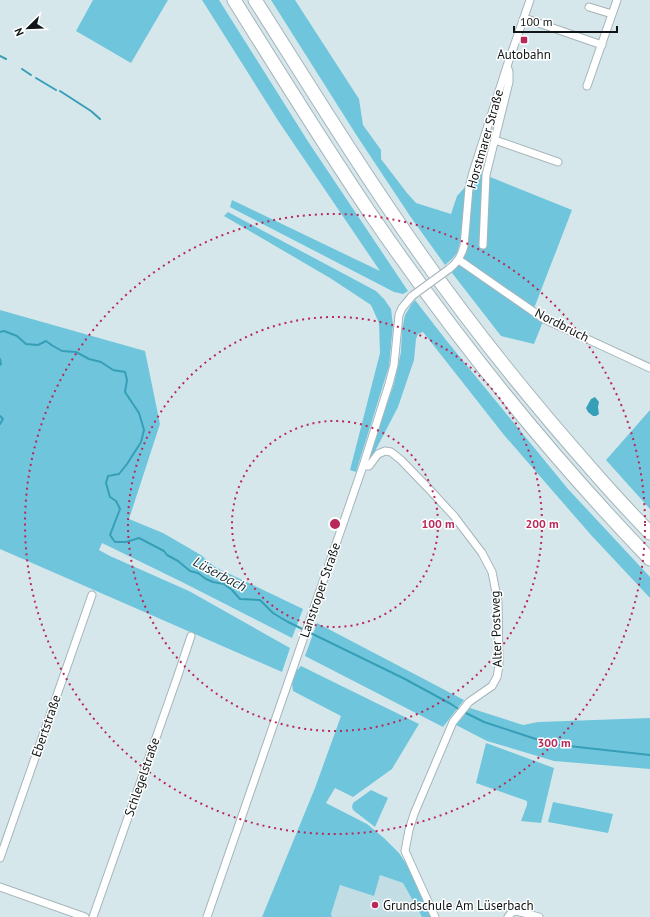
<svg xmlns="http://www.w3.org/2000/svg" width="650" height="917" font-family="'PT Sans',sans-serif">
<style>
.built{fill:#c3dde5}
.green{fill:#6fc6dc}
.water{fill:#369fb7}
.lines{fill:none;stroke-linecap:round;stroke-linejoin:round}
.stream{stroke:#369fb7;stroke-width:2}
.minor-casing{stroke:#a5b5ba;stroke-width:9}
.motorway-casing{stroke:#a5b5ba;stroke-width:15}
.minor{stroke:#fff;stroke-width:7}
.motorway{stroke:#fff;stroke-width:13}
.minor-bridge-casing{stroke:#a5b5ba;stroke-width:9;stroke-linecap:butt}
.minor-bridge{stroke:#fff;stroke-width:7}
.ring{fill:none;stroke:#b8295a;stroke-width:2;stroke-dasharray:2 4}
.poi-dot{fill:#b8295a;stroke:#fff;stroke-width:1.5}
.labels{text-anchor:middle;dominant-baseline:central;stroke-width:3;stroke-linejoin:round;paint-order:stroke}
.poi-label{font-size:13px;fill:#0f1516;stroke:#fff}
.street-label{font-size:13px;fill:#0f1516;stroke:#fff}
.water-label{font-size:14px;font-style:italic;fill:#162d33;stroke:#fff}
.centre{fill:#b8295a;stroke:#fff;stroke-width:2}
.ring-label{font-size:12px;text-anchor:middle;font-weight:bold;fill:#b8295a;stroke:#fff;stroke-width:3;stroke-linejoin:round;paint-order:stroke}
</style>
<rect width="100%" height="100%" fill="#d6e7ec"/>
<path class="built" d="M 380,875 L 403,883 L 422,917 L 332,917 L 331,914 L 340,885 L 373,895 Z"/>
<path class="green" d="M 93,0 L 168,0 L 131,63 L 76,31 Z
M 202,0 L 219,0 L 309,143 L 408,291 L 403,294 L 394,292 L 230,207 L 232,200 L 380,271 L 279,122 Z
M 271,0 L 295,0 L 359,99 L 363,125 L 381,150 L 381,159 L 407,193 L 416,203 L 451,214 L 457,196 L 466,186 L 461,239 L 457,253 L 452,259 L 445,265 L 410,216 L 357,136 Z
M 473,170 L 572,210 L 533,311 L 544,319 L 534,344 L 501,336 L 449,269 L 459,260 Z
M 228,212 L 376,291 L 384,299 L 391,309 L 393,325 L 389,366 L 356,472 L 350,470 L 380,353 L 379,323 L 371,305 L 330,278 L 224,216 Z
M 415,300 L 446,340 L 568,489 L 650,577 L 650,598 L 591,535 L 504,435 L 423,332 L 418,334 L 416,339 L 414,360 L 398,407 L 373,455 L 370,457 L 370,453 L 394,384 L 401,352 L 402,330 L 405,315 L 411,305 Z
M 0,310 L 145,351 L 160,424 L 129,519 L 163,533 L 201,555 L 215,567 L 303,609 L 292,638 L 182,582 L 102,543 L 99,550 L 110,556 L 189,591 L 290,648 L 282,672 L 0,549 Z
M 650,410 L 650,509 L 606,460 Z
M 317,623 L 464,700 L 443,727 L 305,656 Z
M 301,666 L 419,724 L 392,769 L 353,797 L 335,788 L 326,803 L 367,824 L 384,838 L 399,853 L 415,877 L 432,917 L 422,917 L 403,883 L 380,875 L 374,896 L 340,885 L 331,914 L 332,917 L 262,917 L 315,788 L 341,716 L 293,691 L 291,676 Z
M 470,708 L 523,725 L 538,722 L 650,718 L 650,769 L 554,761 L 487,741 L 456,725 Z
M 486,743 L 554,768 L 541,823 L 521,821 L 527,805 L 527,801 L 476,783 Z
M 371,790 L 388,798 L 375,827 L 353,810 L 352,807 L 353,803 Z
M 553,802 L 613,814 L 608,833 L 548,822 Z"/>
<path class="water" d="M 595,397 L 599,402 L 598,407 L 599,414 L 596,416 L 593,416 L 588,412 L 586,408 L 591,399 Z"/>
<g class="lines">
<path class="stream" d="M 0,56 L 6,59
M 22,69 L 31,75
M 36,78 L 56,90
M 60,91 L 91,111 L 100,119
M 0,332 L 4,331 L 17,336 L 26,344 L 38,345 L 46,341 L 53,346 L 62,351 L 76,352 L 89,359 L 101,362 L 113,370 L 125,372 L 127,380 L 125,392 L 139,413 L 144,430 L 141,442 L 127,464 L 119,474 L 108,476 L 106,483 L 110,497 L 116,501 L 120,509 L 110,535 L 115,542 L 126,542 L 139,538 L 164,551 L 167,555 L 178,561 L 190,571 L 198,573 L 206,579 L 213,582 L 224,584 L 232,590 L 240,599 L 260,600 L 273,613 L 288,622 L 403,678 L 451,704 L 460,710
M 0,359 L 1,364 L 0,365
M 0,416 L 3,419 L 0,424
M 464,712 L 484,722 L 551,744 L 650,755"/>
<g class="minor-casing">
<path id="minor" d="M 589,7 L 612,14
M 524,18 L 602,45
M 587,86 L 617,0
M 495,140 L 558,162
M 483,245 L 486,175 L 509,82 L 509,72 L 507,66
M 459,260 L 544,319 L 650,368
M 449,269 C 457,263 461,257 464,246 L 469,188 L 473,172 L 507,66 L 530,0
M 363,466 L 369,466 L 378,454 L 385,451 L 391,452 L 401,460 L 429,489 L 454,516 L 482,553 L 492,572 L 498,602 L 499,666 L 497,677 L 492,686 L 469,702 L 453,722 L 414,814 L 409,830 L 405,851 L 435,917
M 0,858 L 92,595
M 0,887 L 85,917
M 93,917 L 177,678 L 191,636
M 207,917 L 363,466 L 389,384 L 394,365 L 399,315 L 402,308 L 412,296
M 508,917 L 511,913 L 516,911 L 539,917"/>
</g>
<g class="motorway-casing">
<path id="motorway" d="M 234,0 C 279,72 324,145 372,216 C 455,337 548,453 650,559
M 255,0 C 309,85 361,170 419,252 C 473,329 532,402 594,472 C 612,493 631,513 650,533"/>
</g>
<use href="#minor" class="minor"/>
<use href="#motorway" class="motorway"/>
<g class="minor-bridge-casing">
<path id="minor-bridge" d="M 412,296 L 449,269"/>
</g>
<use href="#minor-bridge" class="minor-bridge"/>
</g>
<g class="ring">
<circle cx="335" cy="524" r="103"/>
<circle cx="335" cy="524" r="207"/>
<circle cx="335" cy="524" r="310"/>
</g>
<g class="poi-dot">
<rect x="520" y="36" width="8" height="8" rx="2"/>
<circle cx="375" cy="905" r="4"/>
</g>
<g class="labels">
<g class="poi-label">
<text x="524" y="54">Autobahn</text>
<text x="383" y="905" text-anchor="start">Grundschule Am Lüserbach</text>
</g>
<g class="street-label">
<text transform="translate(485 139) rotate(-74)">Horstmarer Straße</text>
<text transform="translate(562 325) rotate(27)">Nordbruch</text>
<text transform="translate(320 590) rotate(-71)">Lanstroper Straße</text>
<text transform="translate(496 629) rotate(-92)">Alter Postweg</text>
<text transform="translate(46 726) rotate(-71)">Ebertstraße</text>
<text transform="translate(142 777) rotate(-71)">Schlegelstraße</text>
</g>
<g class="water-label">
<text transform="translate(220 574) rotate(28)">Lüserbach</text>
</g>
</g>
<circle cx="335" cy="524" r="6" class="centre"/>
<g class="ring-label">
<text x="438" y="528">100 m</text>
<text x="542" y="528">200 m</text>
<text x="554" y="747">300 m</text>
</g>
<g transform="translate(28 28) rotate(247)" stroke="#ffffff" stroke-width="3" paint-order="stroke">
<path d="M0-3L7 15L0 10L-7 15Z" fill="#0f1516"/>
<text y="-6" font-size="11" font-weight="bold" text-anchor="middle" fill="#0f1516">N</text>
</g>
<path d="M514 26v6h103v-6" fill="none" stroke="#0f1516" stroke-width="2"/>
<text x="520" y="26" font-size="12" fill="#0f1516" stroke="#ffffff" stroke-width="3" paint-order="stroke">100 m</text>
</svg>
